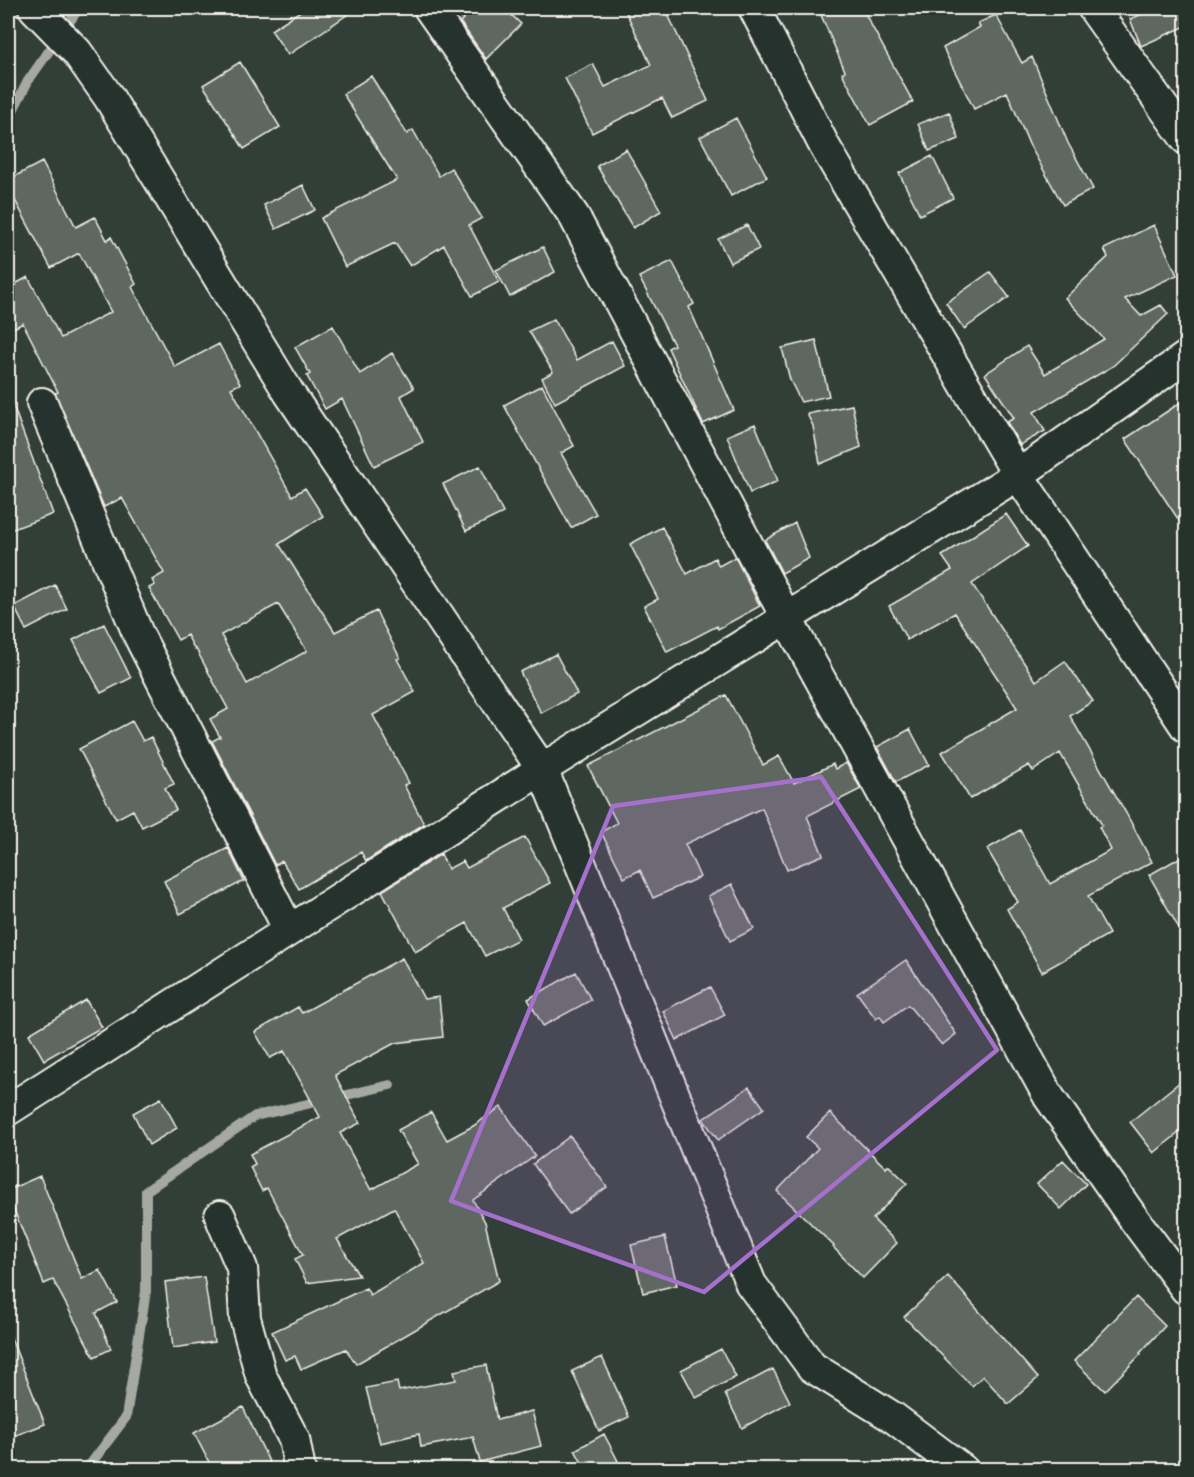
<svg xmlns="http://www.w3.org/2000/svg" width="1194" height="1477" font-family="Sriracha,sans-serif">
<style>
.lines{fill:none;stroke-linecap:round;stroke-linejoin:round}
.stream{stroke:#a6a9a1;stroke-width:10}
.building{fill:#5f6861;stroke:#f4f1e8;stroke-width:1.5;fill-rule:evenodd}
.street-casing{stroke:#f4f1e8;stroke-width:34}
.street{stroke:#26332d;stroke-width:30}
.marked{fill:#a571cd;fill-opacity:0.2;stroke:#a571cd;stroke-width:4.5;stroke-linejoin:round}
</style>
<rect width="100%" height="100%" fill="#323e38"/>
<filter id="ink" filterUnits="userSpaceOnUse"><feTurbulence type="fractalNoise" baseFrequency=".0167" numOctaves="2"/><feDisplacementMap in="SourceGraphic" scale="12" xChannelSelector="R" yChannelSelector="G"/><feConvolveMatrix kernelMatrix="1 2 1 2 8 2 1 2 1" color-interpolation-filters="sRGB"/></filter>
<g filter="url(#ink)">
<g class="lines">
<path class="stream" d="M 8,120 L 28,81 L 77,11 L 94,8
M 86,1470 L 126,1417 L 146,1291 L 146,1191 L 255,1116 L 390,1085"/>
</g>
<path class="building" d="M 305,8 L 357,8 L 288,55 L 271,30 Z
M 474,8 L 504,8 L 521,24 L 486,59 L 460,22 Z
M 624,8 L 665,8 L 708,101 L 672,118 L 662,98 L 592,133 L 565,78 L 593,64 L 605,87 L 651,65 Z
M 818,8 L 862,8 L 913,102 L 870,125 L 842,73 L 845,71 Z
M 1157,8 L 1186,8 L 1186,26 L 1141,46 L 1130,19 Z
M 996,15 L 1022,63 L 1032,57 L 1068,143 L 1093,189 L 1063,205 L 1029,144 L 1007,92 L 974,109 L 943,48 L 980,27 L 978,23 Z
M 240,62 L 280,127 L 244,149 L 203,85 Z
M 371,76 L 407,134 L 413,130 L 439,176 L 451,168 L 482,218 L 469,225 L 499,282 L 472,296 L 444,245 L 410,266 L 395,243 L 345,267 L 321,218 L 397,180 L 343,94 Z
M 949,112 L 959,139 L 929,151 L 918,124 Z
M 736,118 L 767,177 L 731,196 L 700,137 Z
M 626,149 L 661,211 L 633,228 L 597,166 Z
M 932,156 L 953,198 L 920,215 L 899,173 Z
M 42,162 L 76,227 L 95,217 L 107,240 L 111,237 L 136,284 L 132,287 L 175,367 L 219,344 L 240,384 L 231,388 L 292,496 L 305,488 L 323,516 L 279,544 L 335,632 L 376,611 L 400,658 L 397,659 L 415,692 L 373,715 L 409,783 L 404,785 L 424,824 L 366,861 L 361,852 L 299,889 L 282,861 L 275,865 L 212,741 L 220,737 L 210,719 L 228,709 L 196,649 L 195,650 L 187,635 L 178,640 L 149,588 L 155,585 L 152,580 L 164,573 L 122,498 L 104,507 L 55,393 L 58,392 L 23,323 L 8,331 L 8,288 L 28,277 L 61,338 L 111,312 L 79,253 L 51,268 L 8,187 L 8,180 ZM 278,604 L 307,651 L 247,684 L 221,635 Z
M 303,185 L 315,210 L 276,229 L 264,205 Z
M 747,225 L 759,249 L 730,263 L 718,239 Z
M 1154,225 L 1177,275 L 1125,299 L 1141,316 L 1161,305 L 1168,314 L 1113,366 L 1034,412 L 1045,431 L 1020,445 L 1007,422 L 1014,418 L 985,374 L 1027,346 L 1045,374 L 1104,339 L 1065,298 L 1108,257 L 1104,249 Z
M 543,247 L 555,272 L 510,297 L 496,270 Z
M 672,261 L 694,304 L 689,307 L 734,410 L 703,424 L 668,348 L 674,345 L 639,277 Z
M 990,272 L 1009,297 L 964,329 L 946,303 Z
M 554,319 L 577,360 L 612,341 L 625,366 L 555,403 L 542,378 L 553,372 L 529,331 Z
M 333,326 L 360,374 L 392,353 L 414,388 L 401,396 L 423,442 L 374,466 L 342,399 L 325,409 L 307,376 L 310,374 L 295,347 Z
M 816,340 L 829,396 L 801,402 L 790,380 L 782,348 Z
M 542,385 L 574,446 L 561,453 L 596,514 L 571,528 L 504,405 Z
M 1186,399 L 1186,531 L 1125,439 Z
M 11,400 L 53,514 L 8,531 L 8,401 Z
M 852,405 L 861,447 L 820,464 L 813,426 L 807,414 Z
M 755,424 L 778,481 L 750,493 L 727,436 Z
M 480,466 L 503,513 L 466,531 L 443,484 Z
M 1006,514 L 1028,546 L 972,584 L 1036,681 L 1065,661 L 1093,701 L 1070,716 L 1126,813 L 1152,862 L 1088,896 L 1109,934 L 1042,972 L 1007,909 L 1018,902 L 987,849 L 1020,830 L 1050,884 L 1111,850 L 1099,827 L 1102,825 L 1060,753 L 1033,771 L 1029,765 L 970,799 L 942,752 L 1017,708 L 955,613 L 907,640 L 889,606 L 952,570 L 942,556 Z
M 795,523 L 809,558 L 782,573 L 765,540 Z
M 662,527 L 687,574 L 715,558 L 719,566 L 735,557 L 760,606 L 718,629 L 717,626 L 667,652 L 644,606 L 658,599 L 630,544 Z
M 55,585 L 67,609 L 26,630 L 14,606 Z
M 104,624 L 131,678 L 101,693 L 73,640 Z
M 556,654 L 577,694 L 541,713 L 520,672 Z
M 726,695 L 763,765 L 779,756 L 794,783 L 833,764 L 835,769 L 846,763 L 861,789 L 807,816 L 823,855 L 787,870 L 762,808 L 685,844 L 700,877 L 653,898 L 640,870 L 624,878 L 601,832 L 617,823 L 588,766 Z
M 132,721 L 143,741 L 151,737 L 174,784 L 165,788 L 176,810 L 142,827 L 133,810 L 116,819 L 79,749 Z
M 910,729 L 929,765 L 896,782 L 877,747 Z
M 525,837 L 550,883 L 503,908 L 519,939 L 485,956 L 467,923 L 415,952 L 382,891 L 441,854 L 448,869 L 463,861 L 467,868 Z
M 228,848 L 244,881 L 180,914 L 164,881 Z
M 1186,854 L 1186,941 L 1149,875 Z
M 732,884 L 754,929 L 730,941 L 708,896 Z
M 402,958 L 424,999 L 439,997 L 443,1037 L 395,1043 L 335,1075 L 360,1123 L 340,1133 L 371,1190 L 418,1164 L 398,1130 L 431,1112 L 447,1140 L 473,1126 L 501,1107 L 535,1156 L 473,1200 L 485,1222 L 499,1281 L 356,1364 L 346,1349 L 301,1369 L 295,1356 L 285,1360 L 272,1332 L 366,1288 L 370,1295 L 424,1263 L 394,1208 L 337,1239 L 359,1276 L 307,1283 L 295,1259 L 303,1255 L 267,1188 L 262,1191 L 250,1167 L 255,1164 L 250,1154 L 320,1117 L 284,1051 L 270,1058 L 255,1032 L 298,1007 L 302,1013 Z
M 906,960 L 956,1034 L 942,1045 L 908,1005 L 884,1022 L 880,1016 L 876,1019 L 857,993 Z
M 576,972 L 591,1000 L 543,1026 L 528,999 Z
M 710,987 L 725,1015 L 677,1040 L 663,1011 Z
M 86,1000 L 102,1027 L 44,1060 L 29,1034 Z
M 1186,1077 L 1186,1127 L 1154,1153 L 1130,1122 Z
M 749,1087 L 764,1108 L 718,1140 L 703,1119 Z
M 161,1098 L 177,1128 L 149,1145 L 133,1113 Z
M 830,1113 L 886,1168 L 888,1165 L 907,1183 L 873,1219 L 897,1243 L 863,1278 L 833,1247 L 834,1246 L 777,1191 L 818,1148 L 806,1137 Z
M 570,1136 L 607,1187 L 569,1214 L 533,1164 Z
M 1063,1160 L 1086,1184 L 1061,1209 L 1037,1184 Z
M 40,1176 L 82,1279 L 100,1270 L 117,1302 L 96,1313 L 111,1349 L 94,1357 L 53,1280 L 44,1284 L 8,1195 L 8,1190 Z
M 665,1237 L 677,1285 L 643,1293 L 631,1245 Z
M 948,1276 L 1038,1378 L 1008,1404 L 983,1376 L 972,1386 L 904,1317 Z
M 204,1277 L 214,1342 L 173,1348 L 165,1282 Z
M 1136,1297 L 1165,1326 L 1140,1353 L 1141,1354 L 1105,1391 L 1074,1361 Z
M 9,1333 L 45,1424 L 14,1436 L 8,1419 L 8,1334 Z
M 721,1349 L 736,1377 L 696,1398 L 681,1370 Z
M 602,1357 L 629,1417 L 599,1431 L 572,1371 Z
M 486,1365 L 497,1420 L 532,1411 L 541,1446 L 480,1462 L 473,1437 L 421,1447 L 419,1434 L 380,1443 L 366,1388 L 397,1382 L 399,1391 L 456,1380 L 454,1371 Z
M 773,1369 L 790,1402 L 742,1428 L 725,1394 Z
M 243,1407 L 273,1470 L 213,1470 L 194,1433 Z
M 604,1434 L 618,1461 L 602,1470 L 586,1470 L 575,1450 Z"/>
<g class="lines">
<g class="street-casing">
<path id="street" d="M 34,8 L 77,52 L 108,96 L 289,393 L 542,769 L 751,1284 L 812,1367 L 894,1418 L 963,1470
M 429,8 L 574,216 L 786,617 L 1049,1097 L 1131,1215 L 1186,1289
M 754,8 L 825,147 L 1018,475 L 1186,727
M 1093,8 L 1186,139
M 42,403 L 139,636 L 289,930
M 8,1110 L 542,769 L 1018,475 L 1186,357
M 220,1216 L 242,1268 L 245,1318 L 261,1376 L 294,1439 L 300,1470"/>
</g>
<use href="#street" class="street"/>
</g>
</g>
<path class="marked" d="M 821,777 L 997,1050 L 704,1292 L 451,1201 L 613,806 Z"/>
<rect width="1194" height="1477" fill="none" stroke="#26332d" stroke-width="30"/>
<rect x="15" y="15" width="1164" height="1447" fill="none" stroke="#f4f1e8" stroke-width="2" filter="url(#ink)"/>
</svg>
